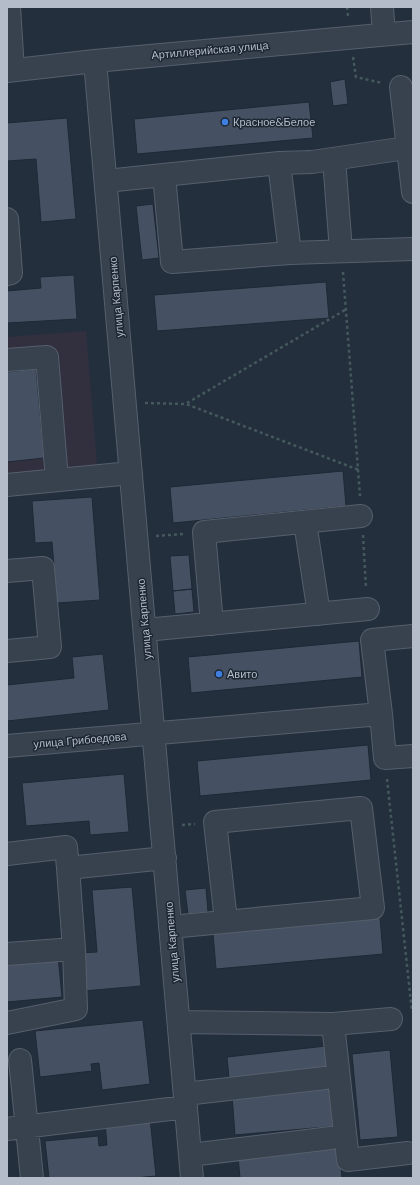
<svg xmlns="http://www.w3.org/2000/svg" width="420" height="1185" font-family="'DM Sans',sans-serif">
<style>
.medical{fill:#32303f}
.building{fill:#455162;stroke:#1f2835}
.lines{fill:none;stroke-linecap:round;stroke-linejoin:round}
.minor-casing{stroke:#565f6c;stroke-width:24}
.path{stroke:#44595c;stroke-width:2.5;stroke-dasharray:3 3;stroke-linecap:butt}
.minor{stroke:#38414e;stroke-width:22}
.shop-dot{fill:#3f7fe0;stroke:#1d2633;stroke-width:1.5}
.labels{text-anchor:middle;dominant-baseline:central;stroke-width:3;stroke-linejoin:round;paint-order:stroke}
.street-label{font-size:11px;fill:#b4bcc9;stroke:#1d2633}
.poi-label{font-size:11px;fill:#b4bcc9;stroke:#1d2633;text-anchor:start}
</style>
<rect width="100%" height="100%" fill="#242f3e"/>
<path class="medical" d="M 86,331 L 97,465 L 7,473 L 7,337 Z"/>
<path class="building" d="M 345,79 L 348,104 L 333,106 L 330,82 Z
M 309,102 L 313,138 L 137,154 L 134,119 Z
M 67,118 L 76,219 L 41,222 L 36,159 L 7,161 L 7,123 Z
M 153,204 L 159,258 L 142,260 L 136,206 Z
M 74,275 L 77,319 L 7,323 L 7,291 L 41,288 L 40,277 Z
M 326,282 L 329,318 L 157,331 L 154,295 Z
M 36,369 L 44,458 L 7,462 L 7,372 Z
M 343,471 L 346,506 L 173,523 L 170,487 Z
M 92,497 L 100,600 L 57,603 L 52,542 L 35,543 L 32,501 Z
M 189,555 L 192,589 L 173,591 L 170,556 Z
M 192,589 L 194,612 L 175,614 L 173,591 Z
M 359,641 L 362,677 L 191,693 L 188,657 Z
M 103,654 L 109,710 L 7,721 L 7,685 L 74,678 L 72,657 Z
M 368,745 L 371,780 L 200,796 L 197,761 Z
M 124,774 L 129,832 L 90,835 L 89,821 L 26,826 L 22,783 Z
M 132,887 L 141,986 L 83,991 L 80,953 L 97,952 L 92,890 Z
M 206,888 L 208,912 L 188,914 L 185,890 Z
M 380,918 L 383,954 L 216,969 L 213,933 Z
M 58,956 L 62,997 L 7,1002 L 7,960 Z
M 143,1020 L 150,1084 L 102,1090 L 99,1063 L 91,1064 L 92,1071 L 40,1077 L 35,1031 Z
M 326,1046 L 329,1067 L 229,1078 L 227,1057 Z
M 390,1050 L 398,1137 L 360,1140 L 352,1054 Z
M 333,1086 L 337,1126 L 235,1135 L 232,1095 Z
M 150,1118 L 156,1176 L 134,1178 L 49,1178 L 45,1141 L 98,1136 L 99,1146 L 107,1145 L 105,1123 Z
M 339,1147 L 342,1178 L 240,1178 L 238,1156 Z"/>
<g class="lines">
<g class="minor-casing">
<path id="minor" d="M 9,7 L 13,70
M 382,7 L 384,34
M 95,61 L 192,1178
M 7,71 L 95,61 L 413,32
M 401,87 L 413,192
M 334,159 L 341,251
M 279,163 L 290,253
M 164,175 L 172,262 L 290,253 L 413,249
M 106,181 L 279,163 L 312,162 L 413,147
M 7,219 L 11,273 L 7,274
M 7,360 L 47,357 L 57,480
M 7,485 L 131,473
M 305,522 L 319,614
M 7,571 L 43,568 L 50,647 L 7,651
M 212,624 L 204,532 L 361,516
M 145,630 L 368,609
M 413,636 L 372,640 L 381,714 L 385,758 L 413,756
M 7,746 L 381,714
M 7,854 L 66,847 L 68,868 L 165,858
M 170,927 L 373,908 L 361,808 L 215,822 L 226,921
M 7,954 L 74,949 L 68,868
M 179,1022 L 333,1024 L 391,1019
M 7,1023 L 76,1009 L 74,949
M 333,1024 L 348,1160 L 408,1153
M 20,1060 L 32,1178
M 185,1094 L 325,1078
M 7,1129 L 186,1107
M 190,1155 L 331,1138"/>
</g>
<path class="path" d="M 347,7 L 348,16
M 353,57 L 356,77 L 382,83
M 343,272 L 360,496
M 145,403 L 186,404 L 359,470
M 187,403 L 345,310
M 363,535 L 366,588
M 156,536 L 183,534
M 387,779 L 412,1012
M 182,825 L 195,824"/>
<use href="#minor" class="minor"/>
</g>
<g class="shop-dot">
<circle cx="225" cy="122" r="4"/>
<circle cx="219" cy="674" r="4"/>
</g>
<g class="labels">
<g class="street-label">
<text transform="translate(210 50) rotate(-5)">Артиллерийская улица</text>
<text transform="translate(116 297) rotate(-95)">улица Карпенко</text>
<text transform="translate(144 619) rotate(-95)">улица Карпенко</text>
<text transform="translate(80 740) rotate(-5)">улица Грибоедова</text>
<text transform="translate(172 942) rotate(-95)">улица Карпенко</text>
</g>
<g class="poi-label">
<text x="233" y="122">Красное&amp;Белое</text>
<text x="227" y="674">Авито</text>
</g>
</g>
<rect width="420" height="1185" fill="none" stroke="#b4bcc9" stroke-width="16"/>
</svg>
